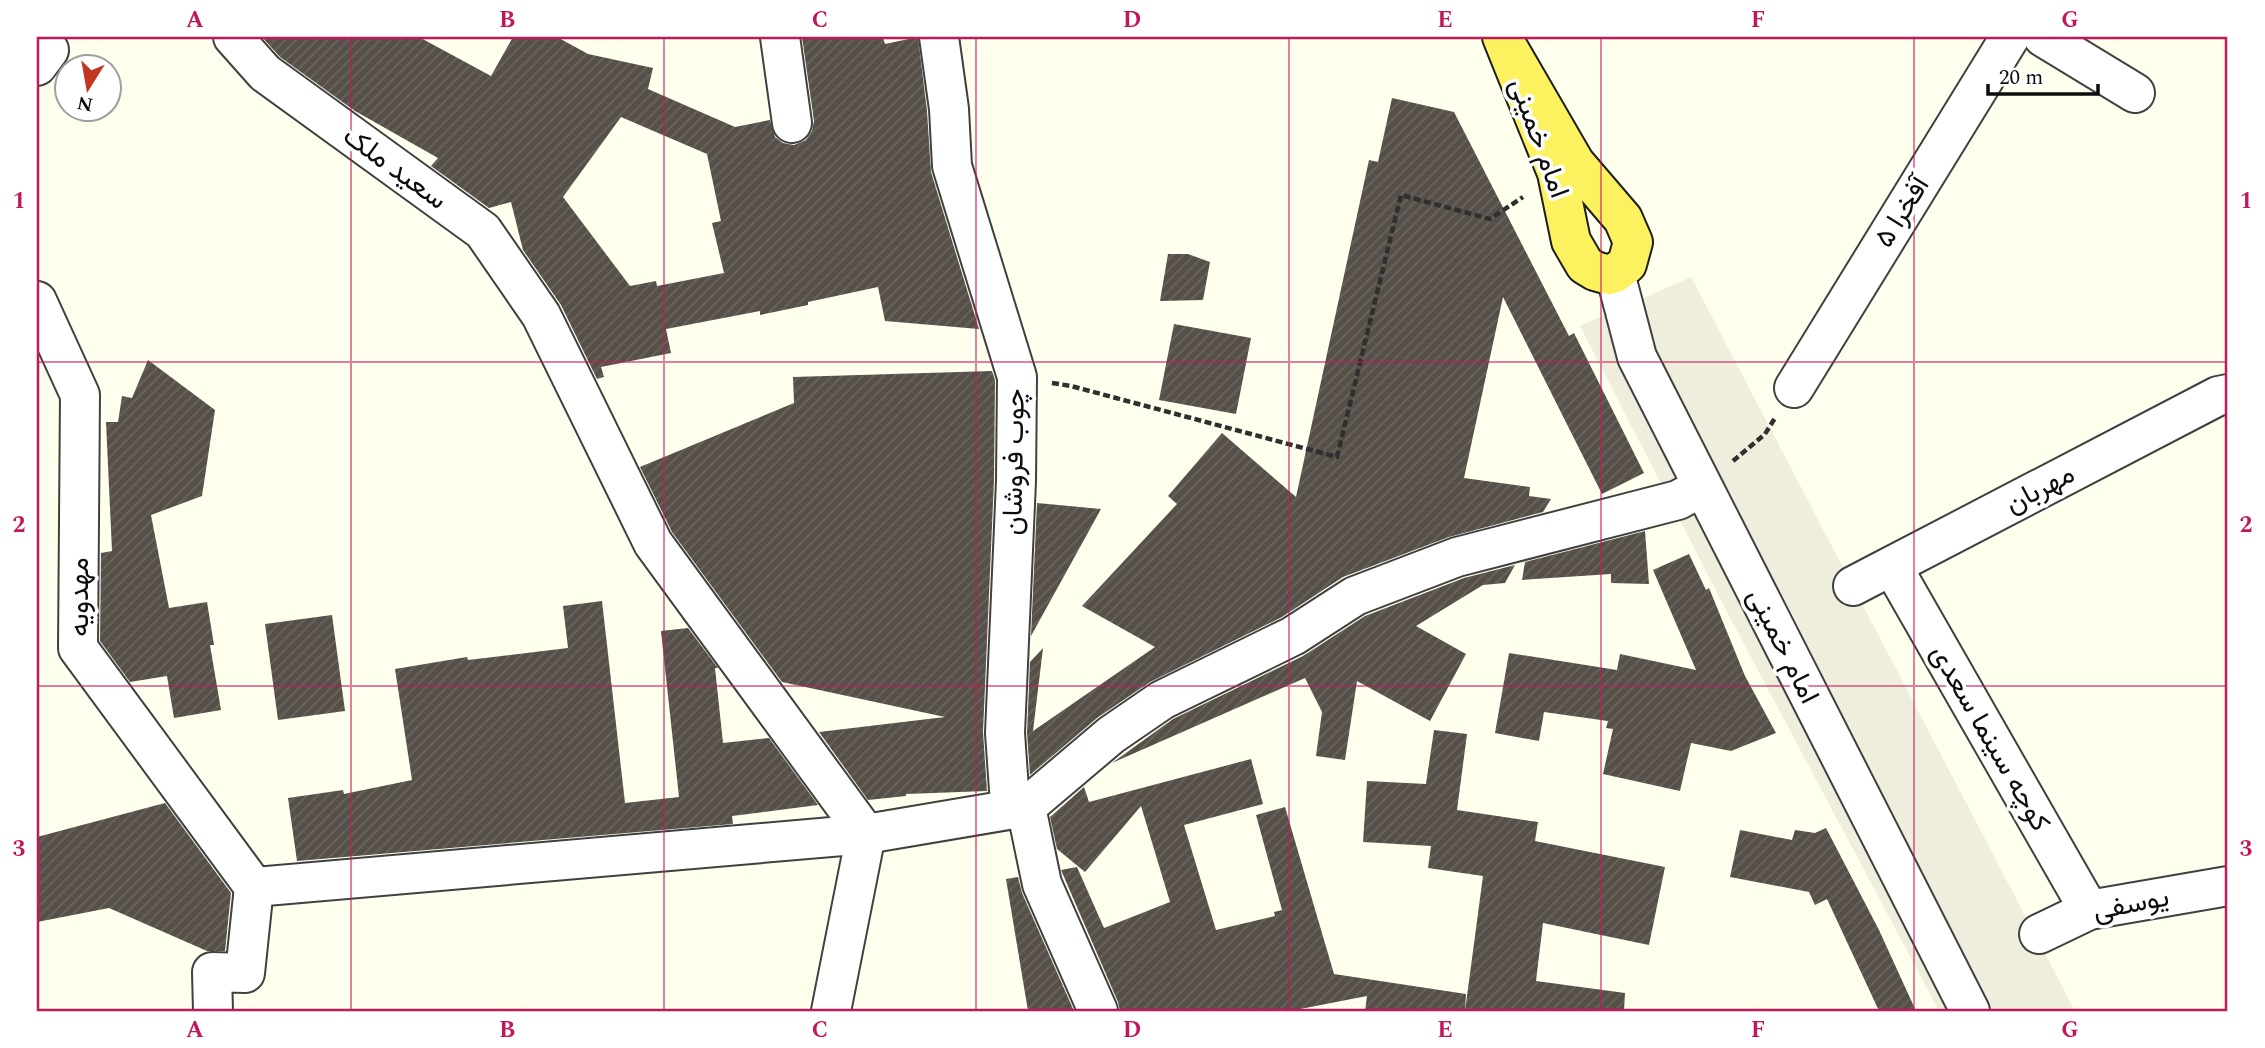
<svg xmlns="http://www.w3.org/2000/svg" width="2265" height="1048" font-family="Spectral,Vazirmatn,serif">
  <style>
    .plaza { fill: #efeddc }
    .building { fill: url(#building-hatch); fill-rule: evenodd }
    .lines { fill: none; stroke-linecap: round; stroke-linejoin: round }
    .minor-casing { stroke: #404040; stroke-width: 42 }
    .major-casing { stroke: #1e1e1e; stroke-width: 42 }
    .path { stroke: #2f2f2f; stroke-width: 4.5; stroke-dasharray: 7 3.5; stroke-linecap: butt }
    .minor { stroke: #fff; stroke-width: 38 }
    .major { stroke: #fcf260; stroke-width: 38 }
    .grid { fill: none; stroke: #c2185b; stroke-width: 2; stroke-opacity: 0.55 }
    .labels { text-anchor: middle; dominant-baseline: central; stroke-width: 7; stroke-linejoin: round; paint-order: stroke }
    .street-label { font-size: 28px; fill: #0d0d0d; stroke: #fff }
    .neatline { fill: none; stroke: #c2185b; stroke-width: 2.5 }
    .grid-label { font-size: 23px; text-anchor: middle; font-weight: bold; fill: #c2185b }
  </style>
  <defs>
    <pattern id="building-hatch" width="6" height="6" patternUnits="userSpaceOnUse" patternTransform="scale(1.75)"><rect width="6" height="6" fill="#565049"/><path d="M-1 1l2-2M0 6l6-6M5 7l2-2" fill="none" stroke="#69645f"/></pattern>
  </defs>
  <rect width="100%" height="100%" fill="#ffffed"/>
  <polygon class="plaza" points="1691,277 2075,1011 1939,1011 1726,610 1580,326"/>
  <g class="building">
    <path d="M262,37H419L491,76L513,37H557L588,54L653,68L648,89L735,127L770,120L775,137L783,143L794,145L806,140L812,131L814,121L802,37H883L885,44L918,37L927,111L931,172L979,329L885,321L878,287L808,302V305L760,315V311L666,329L671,353L601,367L604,377L597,379L561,305L523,250L511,202L489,208L431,166L438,158L355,111L280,57ZM621,117L707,154L721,221L712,223L724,273L657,286L656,281L630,286L563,197Z"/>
    <polygon points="1392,98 1454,112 1569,336 1574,333 1644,473 1602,494 1503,297 1464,478 1530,487 1529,496 1551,499 1543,512 1449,537 1343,577 1282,617 1150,682 1097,718 1030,775 1027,733 1030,662 1043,648 1033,731 1155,647 1082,606 1177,504 1168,496 1222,433 1296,497 1369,160 1378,162"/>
    <polygon points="1168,254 1188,254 1210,262 1203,300 1160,301"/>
    <polygon points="1174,324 1251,338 1236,414 1159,400"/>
    <polygon points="148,360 215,410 202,496 151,515 169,608 207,602 214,645 210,645 221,710 174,718 167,676 130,682 100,641 101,553 112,551 106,422 118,422 122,396 132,398"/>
    <polygon points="992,371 995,380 994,480 983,732 987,791 906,794 906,796 868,800 819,732 945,717 782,682 672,532 640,467 794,403 793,377"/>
    <polygon points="1037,503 1101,509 1031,636"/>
    <polygon points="1645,531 1649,584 1611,583 1611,574 1522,580 1525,562"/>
    <polygon points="1689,554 1706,590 1709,588 1745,676 1776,733 1731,751 1691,743 1680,791 1603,774 1613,729 1606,728 1608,721 1544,712 1539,741 1495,733 1509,653 1617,670 1620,654 1696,670 1653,570"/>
    <polygon points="1515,565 1505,583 1483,585 1416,626 1466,654 1430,721 1357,681 1345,760 1316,756 1322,712 1305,678 1112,763 1173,719 1303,656 1365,616 1464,578"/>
    <polygon points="602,601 625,803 679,797 661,631 688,628 718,668 715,668 723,743 769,738 818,805 732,816 733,824 297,861 288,798 343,790 344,794 412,780 395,669 467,657 468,660 568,648 563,606"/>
    <polygon points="332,615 345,711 278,720 265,624"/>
    <polygon points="1434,730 1467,734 1457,810 1538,822 1535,841 1665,867 1649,945 1543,923 1536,981 1625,993 1624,1011 1465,1011 1483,876 1428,868 1431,846 1363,842 1367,781 1426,784"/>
    <polygon points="1251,759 1263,804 1184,825 1216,930 1275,916 1274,912 1282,910 1256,815 1285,807 1334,974 1466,994 1465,1011 1365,1011 1367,996 1290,1011 1120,1011 1118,1002 1061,870 1077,867 1104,928 1170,902 1141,806 1085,872 1057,849 1050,817 1084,787 1089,802"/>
    <polygon points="165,803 231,893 225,951 207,951 109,908 37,922 37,837"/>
    <polygon points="1826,828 1879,930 1916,1011 1879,1011 1827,899 1815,905 1809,892 1730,877 1740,830 1792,840 1795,830 1815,833"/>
    <polygon points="1018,877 1022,893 1074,1011 1028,1011 1006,879"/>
  </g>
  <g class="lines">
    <g class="minor-casing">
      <g id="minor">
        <polyline points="233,37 265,73 483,231 541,315 653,543 866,834 831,1011"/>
        <polyline points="780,37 792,123"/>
        <polyline points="939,37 949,109 952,166 1017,377 1016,481 1005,733 1009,790 1026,807 1042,884 1098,1011"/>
        <polyline points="2043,37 2135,93"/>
        <polyline points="37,66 49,50 40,37"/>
        <polyline points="1615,273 1637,357 1970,1011"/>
        <polyline points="37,301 80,395 78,648 254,887"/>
        <polyline points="1794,388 2010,37"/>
        <polyline points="1892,566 2089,910"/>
        <polyline points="1853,586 2218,396 2228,394"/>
        <polyline points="254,887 866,834 1026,807 1111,735 1162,700 1293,636 1355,596 1457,557 1678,500 1702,487"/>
        <polyline points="2039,934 2089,910 2228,886"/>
        <polyline points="213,1011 212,972 245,973 254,887"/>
      </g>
    </g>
    <g class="major-casing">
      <polyline id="major" points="1502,37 1557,173 1571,241 1585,265 1595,271 1609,275 1615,273 1627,264 1633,242 1623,219 1575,163 1503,39"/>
    </g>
    <g class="path">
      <polyline points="1052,383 1071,386 1337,457 1401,195 1490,219 1523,197"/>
      <polyline points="1733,461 1765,434 1775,418"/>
    </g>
    <use href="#minor" class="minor"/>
    <use href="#major" class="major"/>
  </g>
  <path class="grid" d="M351,37V1011M664,37V1011M976,37V1011M1289,37V1011M1601,37V1011M1914,37V1011M37,362H2228M37,686H2228"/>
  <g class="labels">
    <g class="street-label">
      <text transform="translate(1539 138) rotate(70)">امام خمینی</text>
      <text transform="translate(395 168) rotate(36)">سعید ملک</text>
      <text transform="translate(1902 212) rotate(-58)">آفخرا ۵</text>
      <text transform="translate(1014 462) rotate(-89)">چوب فروشان</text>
      <text transform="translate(2040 489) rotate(-28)">مهربان</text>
      <text transform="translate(79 597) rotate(-90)">مهدویه</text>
      <text transform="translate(1783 646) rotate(63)">امام خمینی</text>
      <text transform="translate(1990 738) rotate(60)">کوچه سینما سعدی</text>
      <text transform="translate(2131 904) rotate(-11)">یوسفی</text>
    </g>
  </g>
  <rect width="2265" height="1048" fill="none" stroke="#ffffff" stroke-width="77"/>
  <g transform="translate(88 88) rotate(191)"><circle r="33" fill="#ffffff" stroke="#9e9e9e" stroke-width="2"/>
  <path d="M0-5L12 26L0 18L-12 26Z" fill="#c13621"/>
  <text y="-10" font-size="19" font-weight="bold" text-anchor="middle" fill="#0d0d0d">N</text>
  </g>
  <path d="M1988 84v10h110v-10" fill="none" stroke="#0d0d0d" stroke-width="3.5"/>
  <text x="1999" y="84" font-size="21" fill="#0d0d0d" stroke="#ffffff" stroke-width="5" paint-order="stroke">20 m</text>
  <rect x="38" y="38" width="2188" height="972" class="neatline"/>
  <g class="grid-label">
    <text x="195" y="27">A</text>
    <text x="507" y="27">B</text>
    <text x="820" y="27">C</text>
    <text x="1132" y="27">D</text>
    <text x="1445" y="27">E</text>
    <text x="1758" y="27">F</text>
    <text x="2070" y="27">G</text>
    <text x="19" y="208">1</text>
    <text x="2246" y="208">1</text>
    <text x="19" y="532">2</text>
    <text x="2246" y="532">2</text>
    <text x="19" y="856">3</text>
    <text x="2246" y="856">3</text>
    <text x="195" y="1037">A</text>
    <text x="507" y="1037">B</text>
    <text x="820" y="1037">C</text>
    <text x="1132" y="1037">D</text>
    <text x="1445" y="1037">E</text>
    <text x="1758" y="1037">F</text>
    <text x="2070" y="1037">G</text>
  </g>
</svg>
